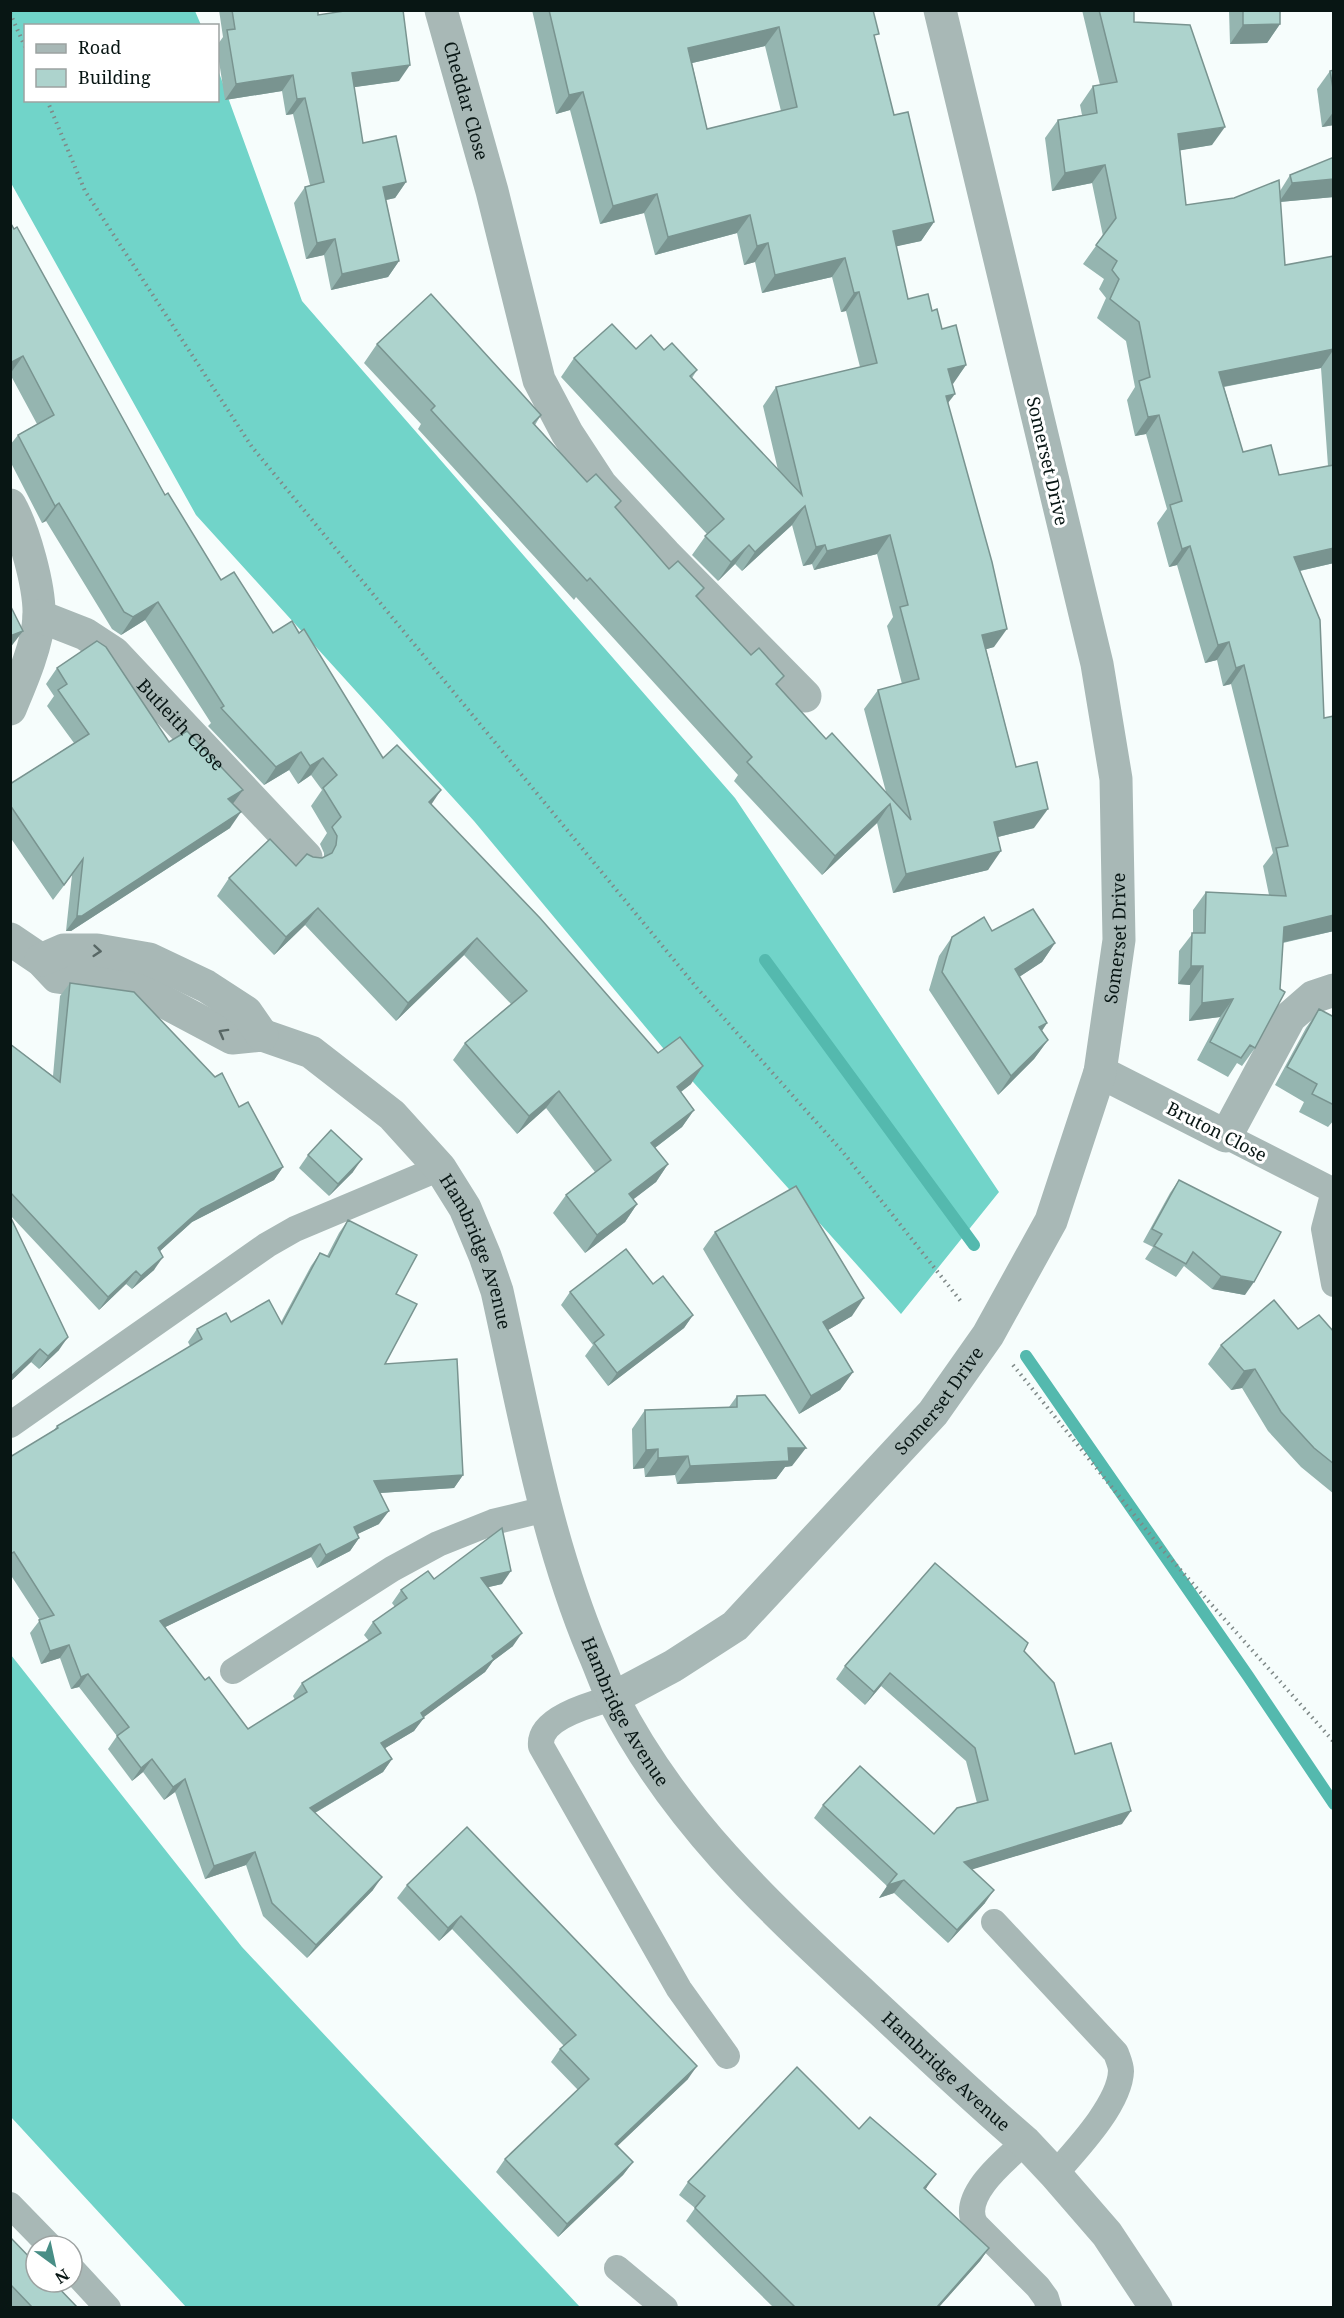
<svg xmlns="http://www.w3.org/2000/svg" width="1344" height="2318" font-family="'Noto Serif',serif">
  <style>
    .forest { fill: #71d4c9 }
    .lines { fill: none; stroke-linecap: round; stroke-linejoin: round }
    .stream { stroke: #54b9ae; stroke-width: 12 }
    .path { stroke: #7f8988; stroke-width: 4; stroke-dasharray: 1.5 4.5; stroke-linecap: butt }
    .lane { stroke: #a8b8b6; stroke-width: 26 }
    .street { stroke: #a8b8b6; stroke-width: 33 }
    .wall { fill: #95b5b0; fill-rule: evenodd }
    .shaded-wall { fill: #799490 }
    .building { fill: #add3cd; stroke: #799490; stroke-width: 1.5; fill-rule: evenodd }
    .oneway { stroke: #586765 }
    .labels { text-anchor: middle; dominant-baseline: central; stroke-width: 6; stroke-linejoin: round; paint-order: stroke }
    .street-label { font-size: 18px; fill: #081614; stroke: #fff }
  </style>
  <rect width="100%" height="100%" fill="#f6fdfc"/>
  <g class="forest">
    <polygon points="10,11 195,11 201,25 26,26 26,100 218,100 218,70 302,301 735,798 999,1192 901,1314 668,1054 474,821 196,515 11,183"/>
    <polygon points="11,1655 242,1947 580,2307 186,2307 11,2117"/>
  </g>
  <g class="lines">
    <g class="stream">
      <polyline points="765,960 974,1245"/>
      <polyline points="1026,1356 1248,1676 1334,1804"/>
    </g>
    <g class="path">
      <polyline points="10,13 26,49"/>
      <polyline points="47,100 85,191 252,447 697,988 842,1151 963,1304"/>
      <polyline points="1013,1365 1161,1548 1334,1742"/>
    </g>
    <g class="lane">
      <polyline points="1226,1136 1334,1191 1324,1229 1334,1284"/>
      <polyline points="10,1425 267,1245 295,1229 440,1168"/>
      <polyline points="233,1671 392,1569 438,1544 493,1522 546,1509"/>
      <path d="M613,1698C592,1704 538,1718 541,1746L679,1989L727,2056"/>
      <path d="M994,1922L1116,2053C1118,2059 1121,2065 1121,2071C1120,2104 1076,2150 1055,2174"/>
      <path d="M1025,2142C1006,2159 958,2197 976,2225L1038,2287L1046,2298L1049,2308"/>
      <polyline points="10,2205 50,2246"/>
      <polyline points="617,2268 665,2308"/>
      <polyline points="72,2269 108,2308"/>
    </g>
    <g class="street">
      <path id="s1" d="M441,10L492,191L539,380L567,433L601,485L665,554L805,696"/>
      <path d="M10,505C24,530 40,587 39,616C38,644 21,683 10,709"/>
      <path id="s2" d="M39,616L85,634L114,653L306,857"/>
      <path id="s3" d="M10,939L41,960L57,977L138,988L232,1038L262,1035L311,1052L392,1115L440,1168L465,1208L485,1256L497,1291C524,1412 545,1536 593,1651C600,1667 606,1684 613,1699C675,1820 766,1904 864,1995C917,2044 970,2095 1025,2142L1055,2174L1107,2234L1156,2308"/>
      <polyline points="41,960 64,950 97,950 149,959 206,986 246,1012 262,1035"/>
      <polyline points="1100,1072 1226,1136 1290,1017 1313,997 1334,990"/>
      <path id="s4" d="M613,1698L673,1666L735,1626L933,1413L988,1335L1051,1221L1100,1072L1119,940L1116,779L1097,664L940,10"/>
    </g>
  </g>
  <g class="wall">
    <polygon points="219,10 318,10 318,15 399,81 354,87 363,143 406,182 395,198 386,200 399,261 388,277 331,290 324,255 306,259 294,203 305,187 310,185 293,114 286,115 282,91 225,100 218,55 218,44 223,37"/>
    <path d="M532,10H875L873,13L875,39L894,115L934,222L921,241L896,246L908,299L932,311L942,329L966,365L952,384L948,403L994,647L986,649L1016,767L1034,828L998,837L988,870L893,893L877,823L822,875L734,781L738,775L576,597L574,600L418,429L421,424L364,363L377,344L541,415L535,425L587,482L616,508L669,569L704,588L697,598L751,655L784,676L777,685L826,739L886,792L864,709L878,690L902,684L887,626L893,617L877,554L814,570L812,564L803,566L792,525L742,571L735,564L718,581L692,555L707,534L561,377L574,358L636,349L664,350L697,370L692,378L778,470L763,406L776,387L860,367L846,311L841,312L832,277L762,293L755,262L744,265L737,233L655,255L644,213L600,224L570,110L556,114ZM765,46L781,111L707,129L692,63Z"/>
    <path d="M1082,10H1134V22L1212,145L1180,150L1186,205L1234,198L1280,191L1290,175L1334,197L1280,202L1285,265L1334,256V563L1300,571L1324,718L1334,716V931L1283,943L1255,1048L1242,1066L1237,1063L1228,1077L1197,1060L1220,1017L1189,1021L1190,985L1178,984L1179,951L1193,933V910L1206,892L1269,895L1263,866L1273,853L1231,684L1223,686L1217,660L1205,663L1177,565L1169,567L1157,523L1167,509L1146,434L1135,436L1127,400L1135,387L1126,341L1097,318L1106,298L1099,289L1104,279L1083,264L1103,236L1092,183L1052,191L1045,138L1058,120L1082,115L1080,105L1093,86L1100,85ZM1321,368L1328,466L1279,475L1243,452L1224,387Z"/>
    <polygon points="1229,10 1280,10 1280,24 1267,43 1230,44"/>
    <polygon points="1334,70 1334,125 1322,127 1317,89 1330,71"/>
    <polygon points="10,222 165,495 221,580 273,633 299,633 383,758 431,804 658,1053 691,1084 681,1092 694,1110 682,1127 655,1148 668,1164 656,1182 633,1199 637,1204 625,1222 585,1253 553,1213 566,1195 595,1172 546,1108 517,1134 453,1060 465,1043 511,1004 464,955 396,1021 305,925 274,955 217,896 229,878 296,866 313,857 322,858 324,857 324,853 320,844 327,833 311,806 322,790 311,775 298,784 289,770 264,785 208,726 211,723 145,620 121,635 112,629 46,521 42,523 10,461 10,445 18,435 37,424 10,374"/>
    <polygon points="57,668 169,742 233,804 230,828 71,931 66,931 72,875 53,900 10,837 10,784 74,743 47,706 54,696 46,684"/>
    <polygon points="992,931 1055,943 1042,962 1019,977 1047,1023 1042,1031 1048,1040 1034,1059 998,1095 929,990 939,956 952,937"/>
    <polygon points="70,983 239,1107 283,1167 274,1180 192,1222 160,1251 154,1270 132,1289 126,1284 99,1310 10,1215 10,1044 53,1076 60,996"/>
    <polygon points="1319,1009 1334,1017 1334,1120 1328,1127 1299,1112 1304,1102 1275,1085 1306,1028"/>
    <polygon points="308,1155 353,1172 329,1196 299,1168"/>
    <polygon points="1179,1180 1245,1295 1212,1289 1184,1266 1176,1277 1145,1259 1153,1247 1143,1242 1170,1193"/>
    <polygon points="10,1216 59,1350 39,1369 31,1362 10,1382"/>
    <polygon points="348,1220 396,1294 385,1364 463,1475 454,1488 380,1493 379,1524 357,1534 359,1538 350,1551 317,1568 311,1557 165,1627 205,1680 248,1729 295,1700 293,1696 302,1683 369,1641 364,1635 373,1622 395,1607 392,1603 401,1590 434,1579 502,1584 488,1587 513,1646 493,1661 485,1672 423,1717 414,1731 385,1748 392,1759 383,1772 315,1813 373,1890 307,1958 263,1916 246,1865 205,1879 175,1792 164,1800 143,1772 132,1781 108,1749 117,1736 79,1687 71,1689 60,1658 41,1664 30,1633 40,1620 10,1574 10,1457 54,1430 57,1426 190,1346 188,1342 197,1329 231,1322 281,1322 311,1266 320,1253 327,1256 339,1233"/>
    <polygon points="715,1232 852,1316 828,1330 853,1372 840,1390 799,1414 703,1249"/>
    <polygon points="653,1284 693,1315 684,1328 608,1386 585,1356 593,1345 561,1305 570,1292"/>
    <polygon points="1298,1329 1334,1332 1334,1494 1301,1467 1268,1431 1242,1388 1231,1390 1208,1364 1221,1345"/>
    <polygon points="737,1396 792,1466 785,1467 776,1479 677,1484 675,1475 645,1477 644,1468 633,1469 632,1429 645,1410 729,1407"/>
    <polygon points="1024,1651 1075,1754 1122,1824 972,1869 985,1903 948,1943 894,1893 879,1898 887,1886 814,1818 823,1805 934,1834 977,1803 966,1761 881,1686 865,1705 836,1679 845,1666"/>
    <polygon points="467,1827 688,2079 617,2146 633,2162 623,2175 558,2237 496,2172 505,2159 578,2090 551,2062 560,2049 564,2046 452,1929 439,1941 397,1898 407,1885"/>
    <polygon points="859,2129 927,2187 926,2189 989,2248 980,2261 939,2307 773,2307 686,2221 695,2208 679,2195 688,2182"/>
    <polygon points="10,2237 77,2307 10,2307"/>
  </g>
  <g class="shaded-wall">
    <polygon points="1280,24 1267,43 1230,44 1243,25"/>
    <polygon points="779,27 765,46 675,67 688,48"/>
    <polygon points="410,65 399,81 341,89 352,73"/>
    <polygon points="293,75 282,91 225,100 236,84"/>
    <polygon points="583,92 570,110 556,114 569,95"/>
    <polygon points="305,98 293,114 286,115 297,99"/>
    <polygon points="1334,111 1334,125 1322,127"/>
    <polygon points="1225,127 1212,145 1165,153 1178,134"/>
    <polygon points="1105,165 1092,183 1052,191 1065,173"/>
    <polygon points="1334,179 1334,197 1279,202 1292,183"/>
    <polygon points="406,182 395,198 372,203 383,187"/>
    <polygon points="657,194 644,213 600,224 613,206"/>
    <polygon points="750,215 737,233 655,255 668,237"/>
    <polygon points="934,222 921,241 880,250 893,231"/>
    <polygon points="335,239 324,255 306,259 317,243"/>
    <polygon points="768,243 755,262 744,265 757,246"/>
    <polygon points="845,258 832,277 762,293 775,275"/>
    <polygon points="399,261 388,277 331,290 342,274"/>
    <polygon points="859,292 846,311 841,312 854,293"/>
    <polygon points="1334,349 1321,368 1206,390 1219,372"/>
    <polygon points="23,356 10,374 10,363"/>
    <polygon points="966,365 953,384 935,388 948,369"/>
    <polygon points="955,394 941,412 946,396"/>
    <polygon points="1159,415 1146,434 1135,436 1148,417"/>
    <polygon points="59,503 46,521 42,523 55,506"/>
    <polygon points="805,506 792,525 742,571 755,552"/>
    <polygon points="890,535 877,554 814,570 827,551"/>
    <polygon points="749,545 735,564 718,581 731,562"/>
    <polygon points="825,545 812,564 803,566 816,547"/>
    <polygon points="1190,546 1177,565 1169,567 1182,549"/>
    <polygon points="1334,548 1334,563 1281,575 1294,557"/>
    <polygon points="158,602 145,620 121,635 133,617"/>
    <polygon points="1007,629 994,647 969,654 982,635"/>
    <polygon points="23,631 10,648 10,636"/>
    <polygon points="1229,642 1217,660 1205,663 1218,645"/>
    <polygon points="1244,665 1231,684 1223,686 1236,668"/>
    <polygon points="301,752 289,770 264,785 276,767"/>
    <polygon points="323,758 311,775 298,784 310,766"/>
    <polygon points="243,790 232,805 228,799"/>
    <polygon points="441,790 429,808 429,802"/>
    <polygon points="890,804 877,823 822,875 835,856"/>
    <polygon points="1048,809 1034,828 981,841 994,822"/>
    <polygon points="241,812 230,828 71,931 66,931 77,916"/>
    <polygon points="1001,851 988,870 893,893 906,874"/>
    <polygon points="318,908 305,925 274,955 286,937"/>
    <polygon points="1334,915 1334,931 1271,945 1284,927"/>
    <polygon points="477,938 464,955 396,1021 408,1003"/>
    <polygon points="1055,943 1042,962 1002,988 1015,969"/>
    <polygon points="1191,966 1203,966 1190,985 1178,984"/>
    <polygon points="1233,999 1220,1017 1189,1021 1202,1003"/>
    <polygon points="1047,1023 1034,1042 1039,1027"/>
    <polygon points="1048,1040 1034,1059 998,1095 1011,1076"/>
    <polygon points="703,1066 691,1084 665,1104 677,1087"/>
    <polygon points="559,1091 546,1108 517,1134 529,1116"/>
    <polygon points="694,1110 682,1127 639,1160 651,1143"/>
    <polygon points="362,1159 353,1172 329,1196 338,1184"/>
    <polygon points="668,1164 656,1182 617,1212 629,1194"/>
    <polygon points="283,1167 274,1180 192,1222 149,1261 158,1248 201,1209"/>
    <polygon points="637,1204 625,1222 585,1253 597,1235"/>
    <polygon points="163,1257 154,1270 132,1289 141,1276"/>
    <polygon points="136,1271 126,1284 99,1310 108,1297"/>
    <polygon points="1221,1276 1254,1282 1245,1295 1212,1289"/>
    <polygon points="864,1298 852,1316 811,1340 823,1322"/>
    <polygon points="693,1315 684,1328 608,1386 617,1373"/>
    <polygon points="68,1337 59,1350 39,1369 48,1356"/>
    <polygon points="40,1349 31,1362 10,1382 10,1377"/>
    <polygon points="1255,1369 1242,1388 1231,1390 1244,1371"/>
    <polygon points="853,1372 840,1390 799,1414 811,1396"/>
    <polygon points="788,1448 806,1448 792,1466 785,1467 776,1479 677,1484 690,1466"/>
    <polygon points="658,1449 644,1468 633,1469 646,1450"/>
    <polygon points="688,1456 675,1475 645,1477 658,1458"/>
    <polygon points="463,1475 454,1488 365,1494 374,1481"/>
    <polygon points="389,1511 379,1524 345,1540 354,1527"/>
    <polygon points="359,1538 350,1551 317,1568 326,1555"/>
    <polygon points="320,1544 311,1557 151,1634 160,1621"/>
    <polygon points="511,1571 502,1584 472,1591 481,1578"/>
    <polygon points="522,1633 513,1646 493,1661 485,1672 420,1720 424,1718 414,1731 372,1756 381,1743 421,1713"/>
    <polygon points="69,1645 60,1658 41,1664 50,1651"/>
    <polygon points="890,1673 881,1686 865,1705 874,1692"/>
    <polygon points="88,1674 79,1687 71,1689 81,1677"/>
    <polygon points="152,1759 143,1772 132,1781 141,1768"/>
    <polygon points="392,1759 383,1772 301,1821 310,1808"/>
    <polygon points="185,1779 175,1792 164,1800 173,1787"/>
    <polygon points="1131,1811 1122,1824 954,1875 964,1862"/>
    <polygon points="255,1852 246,1865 205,1879 214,1866"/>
    <polygon points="382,1877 373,1890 307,1958 316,1945"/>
    <polygon points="904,1880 894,1893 879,1898 888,1885"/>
    <polygon points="994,1890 985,1903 948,1943 957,1930"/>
    <polygon points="461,1916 452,1929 439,1941 448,1928"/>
    <polygon points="697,2066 688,2079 606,2157 615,2144"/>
    <polygon points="633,2162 623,2175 558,2237 567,2224"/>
    <polygon points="936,2174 927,2187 915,2200 924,2188"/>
    <polygon points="989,2248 980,2261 939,2307 937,2307"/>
  </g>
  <g class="building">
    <polygon points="232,10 318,10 318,15 351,10 403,10 410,65 352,73 363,143 396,136 406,182 383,187 399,261 342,274 335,239 317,243 305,187 324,182 305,98 297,99 293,75 236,84 227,30 235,29"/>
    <path d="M549,10H873L879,34L874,35L894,115L908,112L934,222L893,231L908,299L928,294L932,311L937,309L942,329L956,325L966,365L948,369L955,394L946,396L992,562L1007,629L982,635L1016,767L1037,762L1048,809L994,822L1001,851L906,874L890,804L835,856L747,762L752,757L590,578L587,581L431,410L435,406L377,344L431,294L541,415L533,423L587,482L596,474L621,501L615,507L669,569L678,561L704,588L696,596L751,655L759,648L784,676L776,684L826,739L832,733L911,820L878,690L919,679L900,607L908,605L890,535L827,551L825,545L816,547L805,506L755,552L749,545L731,562L705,536L724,519L574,358L612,324L636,349L651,335L664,350L672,343L697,370L690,376L802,495L776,387L877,363L859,292L854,293L845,258L775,275L768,243L757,246L750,215L668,237L657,194L613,206L583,92L569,95ZM779,27L797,107L707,129L688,48Z"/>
    <polygon points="1099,10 1134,10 1134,22 1190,25 1225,127 1178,134 1186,205 1234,198 1279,180 1285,265 1334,256 1334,349 1219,372 1243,452 1271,445 1279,475 1334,465 1334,548 1294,557 1320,620 1324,718 1334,716 1334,915 1284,927 1280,989 1285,992 1255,1048 1250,1045 1241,1058 1210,1042 1233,999 1202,1003 1203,966 1191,966 1192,933 1205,933 1206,892 1286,896 1276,848 1288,846 1244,665 1236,668 1229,642 1218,645 1190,546 1182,549 1170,505 1182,501 1159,415 1148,417 1139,381 1150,377 1139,322 1110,299 1119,279 1112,270 1117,261 1096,245 1116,218 1105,165 1065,173 1058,120 1097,113 1093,86 1117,82"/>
    <polygon points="1243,10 1280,10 1280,24 1243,25"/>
    <polygon points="1334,70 1334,94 1330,71"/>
    <polygon points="1334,157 1334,179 1292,183 1290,175"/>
    <polygon points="10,222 14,229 17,227 165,495 168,493 221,580 234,572 273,633 292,621 299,633 304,629 383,758 397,745 441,790 429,802 540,918 658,1053 680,1037 703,1066 677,1087 694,1110 651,1143 668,1164 629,1194 637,1204 597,1235 566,1195 611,1160 559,1091 529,1116 465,1043 527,991 477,938 408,1003 318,908 286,937 229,878 270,839 296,866 307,854 313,857 322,858 332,853 336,845 337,836 332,827 341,817 323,788 337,775 323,758 310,766 301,752 276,767 221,708 224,706 158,602 133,617 124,612 59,503 55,506 18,435 54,415 23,356 10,363"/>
    <polygon points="10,605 23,631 10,636"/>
    <polygon points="97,641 106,647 169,742 187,731 243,790 228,799 241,812 82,916 77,916 83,859 64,885 10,805 10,784 89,734 58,690 67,684 57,668"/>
    <polygon points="1033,909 1055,943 1015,969 1047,1023 1039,1027 1048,1040 1011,1076 942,972 952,937 984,917 992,931"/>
    <polygon points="70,983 134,992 215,1077 222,1073 239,1107 248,1102 283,1167 201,1209 158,1248 163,1257 141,1276 136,1271 108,1297 10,1192 10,1044 60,1082"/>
    <polygon points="1319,1009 1334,1017 1334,1105 1312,1094 1317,1084 1287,1067"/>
    <polygon points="331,1130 362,1159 338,1184 308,1155"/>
    <polygon points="1179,1180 1281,1232 1254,1282 1221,1276 1193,1252 1186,1264 1154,1246 1162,1234 1152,1229"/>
    <polygon points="796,1186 864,1298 823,1322 853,1372 811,1396 715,1232"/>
    <polygon points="10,1216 68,1337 48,1356 40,1349 10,1377"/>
    <polygon points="348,1220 417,1255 396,1294 417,1304 385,1364 457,1359 463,1475 374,1481 389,1511 354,1527 359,1538 326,1555 320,1544 160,1621 205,1680 209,1677 248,1729 307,1692 302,1683 381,1633 373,1622 407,1598 401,1590 428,1571 434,1579 502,1528 511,1571 481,1578 522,1633 492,1656 494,1659 421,1713 424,1718 381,1743 392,1759 310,1808 382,1877 316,1945 272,1903 255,1852 214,1866 185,1779 173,1787 152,1759 141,1768 117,1736 129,1727 88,1674 81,1677 69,1645 50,1651 39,1620 54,1615 14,1552 10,1554 10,1457 58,1428 57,1426 202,1339 197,1329 226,1313 231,1322 269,1300 282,1324 320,1253 329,1257"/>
    <polygon points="626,1249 653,1284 663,1276 693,1315 617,1373 594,1343 604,1335 570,1292"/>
    <polygon points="1274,1300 1298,1329 1319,1315 1334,1332 1334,1464 1314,1448 1281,1412 1255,1369 1244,1371 1221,1345"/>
    <polygon points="765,1395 806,1448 788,1448 789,1461 690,1466 688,1456 658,1458 658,1449 646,1450 645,1410 737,1407 737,1396"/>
    <polygon points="935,1563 1028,1643 1024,1651 1054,1683 1075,1754 1111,1743 1131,1811 964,1862 994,1890 957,1930 904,1880 888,1885 897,1874 823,1805 860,1766 934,1834 957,1808 988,1800 975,1748 890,1673 874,1692 845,1666"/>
    <polygon points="467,1827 697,2066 615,2144 633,2162 567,2224 505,2159 589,2079 560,2049 576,2035 461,1916 448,1928 407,1885"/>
    <polygon points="797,2067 859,2129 870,2117 936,2174 924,2188 989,2248 937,2307 795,2307 695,2208 705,2196 688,2182"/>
    <polygon points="10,2237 36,2264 36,2282 53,2282 77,2307 32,2307 10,2284"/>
  </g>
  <defs><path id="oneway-chevron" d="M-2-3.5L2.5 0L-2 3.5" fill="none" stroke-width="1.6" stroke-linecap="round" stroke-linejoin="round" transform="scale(1.5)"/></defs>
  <g class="oneway">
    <use href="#oneway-chevron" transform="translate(97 951) rotate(5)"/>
    <use href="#oneway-chevron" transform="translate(223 1033) rotate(-151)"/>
  </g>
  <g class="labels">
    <g class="street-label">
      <text stroke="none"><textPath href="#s1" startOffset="94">Cheddar Close</textPath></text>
      <text transform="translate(1048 461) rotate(77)">Somerset Drive</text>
      <text stroke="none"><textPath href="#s2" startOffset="182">Butleith Close</textPath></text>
      <text stroke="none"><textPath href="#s4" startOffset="950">Somerset Drive</textPath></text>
      <text transform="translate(1217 1131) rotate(27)">Bruton Close</text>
      <text stroke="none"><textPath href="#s3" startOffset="597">Hambridge Avenue</textPath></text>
      <text stroke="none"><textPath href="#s4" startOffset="446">Somerset Drive</textPath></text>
      <text stroke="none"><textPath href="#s3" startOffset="1083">Hambridge Avenue</textPath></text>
      <text stroke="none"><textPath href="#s3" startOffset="1569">Hambridge Avenue</textPath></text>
    </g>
  </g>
  <rect width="1344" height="2318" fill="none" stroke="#081614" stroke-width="24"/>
  <rect x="24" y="24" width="195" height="78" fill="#ffffff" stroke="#9ca2a1" stroke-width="1.5"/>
  <rect x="36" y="44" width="30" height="9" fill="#a8b8b6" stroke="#9ca2a1" stroke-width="1.5"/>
  <text x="78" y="54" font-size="18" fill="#081614">Road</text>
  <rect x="36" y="69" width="30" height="18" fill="#add3cd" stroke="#9ca2a1" stroke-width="1.5"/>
  <text x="78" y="84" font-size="18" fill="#081614">Building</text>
  <g transform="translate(54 2264) rotate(147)"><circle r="28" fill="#ffffff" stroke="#9ca2a1" stroke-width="1.5"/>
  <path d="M0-4.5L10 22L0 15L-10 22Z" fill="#488e86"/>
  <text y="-9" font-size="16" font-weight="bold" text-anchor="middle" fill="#081614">N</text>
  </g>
</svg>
